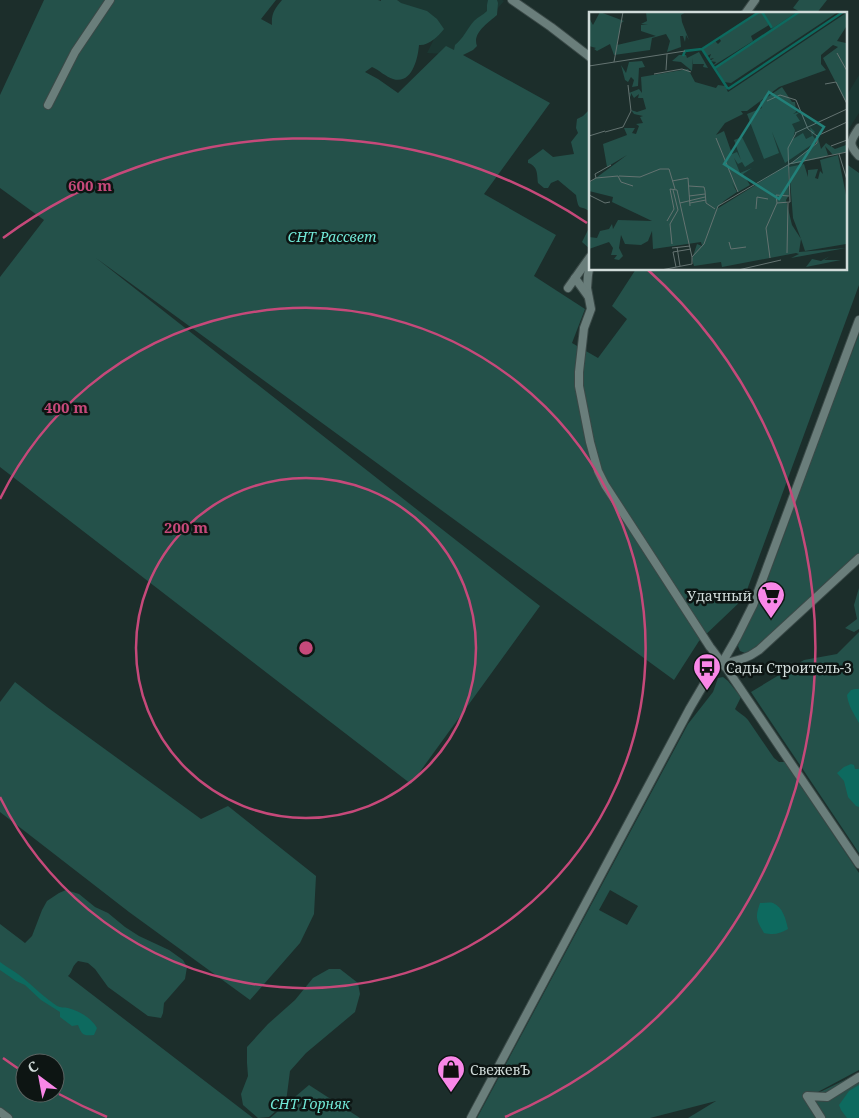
<svg xmlns="http://www.w3.org/2000/svg" width="859" height="1118" font-family="'Noto Serif',serif">
  <style>
    .built { fill: #1b3732 }
    .green { fill: #24514a; fill-rule: evenodd }
    .water { fill: #0d6a5f }
    .lines { fill: none; stroke-linecap: round; stroke-linejoin: round }
    .minor-casing { stroke: #3a4947; stroke-width: 10 }
    .minor { stroke: #6a7e7b; stroke-width: 8 }
    .ring { fill: none; stroke: #c6497a; stroke-width: 2.5 }
    .labels { text-anchor: middle; dominant-baseline: central; stroke-width: 5; stroke-linejoin: round; paint-order: stroke }
    .park-label { font-size: 14px; font-style: italic; fill: #71e7d6; stroke: #0d1513 }
    .poi-label { font-size: 14px; fill: #d0dbd9; stroke: #0d1513; text-anchor: start }
    .inset-river { fill: none; stroke: #0d6a5f; stroke-width: 2.5 }
    .inset-road { fill: none; stroke: #647371; stroke-width: 1 }
    .view { fill: #228079; fill-opacity: 0.15; stroke: #228079; stroke-width: 2.5 }
    .inset-edge { fill: none; stroke: #d0dbd9; stroke-width: 2.5 }
    .centre { fill: #c6497a; stroke: #0d1513; stroke-width: 2.5 }
    .ring-label { font-size: 15px; text-anchor: middle; font-weight: bold; fill: #c6497a; stroke: #0d1513; stroke-width: 5; stroke-linejoin: round; paint-order: stroke }
  </style>
  <rect width="100%" height="100%" fill="#1c2e2b"/>
  <g class="built">
    <polygon points="383,0 502,0 504,1 458,55 427,53 434,39"/>
    <polygon points="859,75 859,113 845,135 845,98"/>
  </g>
  <g class="green">
    <path d="M44,0H276L261,19L272,25C271,14 275,8 282,0H378L381,1V0H397L401,3L427,11L437,19L444,29C439,36 428,46 419,45C418,58 412,85 393,79C386,77 379,70 372,67L365,72L378,79L398,93L446,46L454,50L455,45C463,39 467,29 474,21C478,17 483,15 487,11V5L488,0H497L498,3L497,15C488,23 472,33 477,46L473,50L463,55L550,103L484,194L556,235L534,276L585,309L572,343L598,358L627,319L612,306L636,269H845V163L859,173V285L744,598L699,641L674,680L96,258L540,606L411,784L0,467V277L44,220L0,188V95Z"/>
    <polygon points="799,0 827,0 816,14 804,14 793,8"/>
    <path d="M590,109V212C580,203 579,214 576,195L558,180L551,183L548,188H544L538,183C537,174 538,166 528,163V160L543,149L553,157L574,154L571,142L578,133L576,128L577,119L583,116Z"/>
    <polygon points="590,226 590,249 582,242"/>
    <path d="M859,334V553L764,640L750,651L745,653L740,651L738,646L740,640C767,586 786,530 806,473C823,427 841,380 859,334Z"/>
    <polygon points="859,588 859,629 854,632 845,628 857,619 854,605"/>
    <polygon points="859,632 859,853 751,692 804,660 837,654"/>
    <path d="M723,677L728,681L741,697L735,709C739,713 744,715 748,720L774,758L779,762H785L859,873V1070L816,1093H818L859,1073V1118H688L716,1101L650,1118H477L688,724L713,692L718,678ZM610,890L638,906L627,925L599,910Z"/>
    <polygon points="15,682 47,707 201,819 228,806 316,876 314,914 300,943 250,1000 129,912 0,812 0,702"/>
    <path d="M66,890L79,894L95,907L108,913L125,927L139,936L169,950L183,960L187,967L185,979L164,1003L163,1013L161,1018L148,1016L108,987L95,969L88,963L78,961C71,967 73,971 68,976L253,1118H0V924L25,943L32,936L42,910L47,901L59,893ZM25,1063H55V1093H25Z"/>
    <polygon points="329,969 340,969 358,983 360,994 355,1012 306,1053 290,1071 286,1102 269,1117 258,1118 243,1105 241,1094 248,1076 247,1063 247,1047 268,1024 295,1000 313,978"/>
    <polygon points="309,1085 360,1118 270,1118"/>
  </g>
  <g class="water">
    <path d="M855,689H859V723C854,714 848,705 847,695L851,690Z"/>
    <polygon points="851,764 854,765 855,769 859,769 859,807 856,806 848,797 844,781 837,773 844,767"/>
    <path d="M760,903C764,903 770,902 773,903C783,907 786,920 788,929C779,934 774,935 764,933C756,919 755,918 760,903Z"/>
    <path d="M0,962C8,968 16,972 23,978C34,987 45,998 57,1006C61,1008 64,1007 68,1008C80,1011 91,1018 97,1028L94,1035C83,1036 82,1035 78,1025L72,1026L60,1017V1012L41,1000L25,985L16,981L0,970Z"/>
    <polygon points="859,1085 859,1118 847,1118 841,1110 839,1105 849,1091"/>
  </g>
  <g class="lines">
    <g class="minor-casing">
      <g id="minor">
        <polyline points="512,0 551,27 590,57"/>
        <polyline points="745,14 755,0"/>
        <polyline points="48,105 75,52 110,0"/>
        <path d="M859,128C851,140 847,144 859,156"/>
        <path d="M590,263L588,275L587,288L591,309L584,328L579,372V386L590,442L598,471L605,485L710,647C716,654 720,662 727,669L859,864"/>
        <polyline points="575,278 588,296"/>
        <polyline points="568,288 590,257"/>
        <path d="M722,663C736,662 747,659 759,650L859,558"/>
        <polyline points="0,1112 8,1118"/>
        <polyline points="471,1118 690,708 710,674 716,667 722,663 737,637 753,605 859,320"/>
        <polyline points="821,1118 807,1096 827,1097 859,1077"/>
      </g>
    </g>
    <use href="#minor" class="minor"/>
  </g>
  <g class="ring">
    <circle cx="306" cy="648" r="170"/>
    <path d="M0 499A340 340 0 1 1 0 797"/>
    <path d="M107 1117A510 510 0 0 1 59 1094M25 1073A510 510 0 0 1 3 1058M3 238A510 510 0 0 1 587 223M647 269A510 510 0 0 1 505 1117"/>
  </g>
  <defs>
    <g id="supermarket-pin" transform="scale(1.4375)"><path d="M0 17L-7.5 6A9.5 9.5 0 1 1 7.5 6Z" fill="#f987e8" stroke="#0d1513"/><path d="M-6-5.5h2.5l.6 2H6L4.5 2H-2.5L-4.4-4H-6ZM-1.5 3.2a1.3 1.3 0 1 0 .1 0ZM3 3.2a1.3 1.3 0 1 0 .1 0Z" fill="#111"/></g>
    <g id="bus-pin" transform="scale(1.4375)"><path d="M0 17L-7.5 6A9.5 9.5 0 1 1 7.5 6Z" fill="#f987e8" stroke="#0d1513"/><path d="M-5-6H5V4H4V6H2V4H-2V6H-4V4H-5ZM-3.5-4V0h7V-4ZM-3.5 1.2v1.5H-2V1.2ZM2 1.2v1.5H3.5V1.2Z" fill="#111"/></g>
    <g id="shop-pin" transform="scale(1.4375)"><path d="M0 17L-7.5 6A9.5 9.5 0 1 1 7.5 6Z" fill="#f987e8" stroke="#0d1513"/><path d="M-5-2.5h2.3a2.7 3.5 0 0 1 5.4 0H5L5.5 6h-11ZM-1.5-2.5h3a1.5 2.3 0 0 0-3 0Z" fill="#111"/></g>
  </defs>
  <g fill-rule="evenodd">
    <use href="#supermarket-pin" x="771" y="595"/>
    <use href="#bus-pin" x="707" y="667"/>
    <use href="#shop-pin" x="451" y="1069"/>
  </g>
  <g class="labels">
    <g class="park-label">
      <text x="332" y="236">СНТ Рассвет</text>
      <text x="310" y="1103">СНТ Горняк</text>
    </g>
    <g class="poi-label">
      <text x="752" y="595" text-anchor="end">Удачный</text>
      <text x="726" y="667">Сады Строитель-3</text>
      <text x="470" y="1069">СвежевЪ</text>
    </g>
  </g>
  <g transform="translate(589 12)">
    <rect width="258" height="258" fill="#1c2e2b"/>
    <path d="M11,0L35,9L32,11L28,33L67,24L52,19V13L59,12H52L58,9L57,0H97L92,3L93,10L100,28L97,23L96,30L94,24H91L92,35L78,40L81,29L77,22L63,26L61,38L25,43L21,32L8,39L5,37L7,36L0,34V6L4,13ZM170,0H208L184,16L177,6L180,13L162,24L164,29L124,54L127,50L121,49L125,46L120,47L122,42L118,44L114,37L126,29L129,32L132,29L130,26ZM210,0H249L142,71L135,70L127,56ZM257,1V15L248,29L257,31V90L234,46L249,35L244,33L232,43V52L237,58L190,75L158,99H152L154,102L136,111L127,123L135,119L143,142L148,140L152,148L145,128L153,125L165,149L156,155L153,150L149,152L145,146L151,161L163,156L154,162L161,173L149,180L143,171L148,180L135,189L126,198L199,153L200,183L197,188L203,213L212,227L204,206L200,155L215,152L219,165V158L229,157L226,166L229,167L231,159L234,162L231,148L249,143L257,183V232L216,239L212,227L210,240L257,236L202,246L210,242L207,241L133,255L132,250L105,254L103,247L108,232L113,234L112,230L64,237L63,219L59,229L52,233L36,232L32,223L30,236L34,244L30,248L25,247L28,243H22L24,236L20,230L0,237V225L8,226L11,219L20,217L23,212L24,217L29,208L63,209L23,190L24,185L0,179V171L38,143L18,155L14,132L38,123L35,116H46L43,121L47,122L50,114L47,112L54,111L51,105L54,104L45,102L42,98L48,100L57,97L54,86H49L50,82L45,86L42,81V85L40,81L50,77L53,81L52,65L99,57L106,70L127,76L129,73L136,74L139,80ZM110,40L119,56L114,55L115,52H104V46L103,59L92,50L83,49L90,43H97L98,46ZM53,49L56,55L50,56L49,74L43,75L45,68L42,65L39,70L36,68L32,53L37,61L40,50ZM193,75L203,90H206L207,100L204,102L211,100L207,103L211,109L203,112L206,118L204,127L214,121L217,127L223,124L221,115L226,120L223,123L228,129L196,151L183,120L190,141L175,147L158,102L173,96L171,90ZM229,125L232,137L237,131L246,137L257,133V140L244,143L236,134L239,143L233,146L202,152L228,131ZM241,244L235,248H252L217,255L223,247L232,249Z" fill="#24514a"/>
    <path class="inset-river" d="M173,0L183,16M94,44L96,39L113,37M126,56L210,0M139,77L113,37L170,0M139,77L254,0"/>
    <path class="inset-road" d="M248,41L258,59M25,50L34,0M0,54L96,39M77,58L78,42M65,62L93,57L102,60M236,72L247,70L258,92M178,89L191,83L207,88L219,117L228,124M16,120L34,115L42,99L39,73M206,121L258,97M0,124L16,119M228,124L258,110M127,126L149,180M242,134L258,128M250,142L258,168M200,152L258,140M30,164L51,165L71,157H80L86,177M7,166L6,162L22,153M83,169L99,166L101,194M0,170L7,166L29,164L32,170L44,174M100,174L115,175L116,179M116,179L117,191L126,197M0,183L16,191L21,190M100,184L116,182M91,191L116,185M101,191L117,188M188,191L187,183L200,184M167,197L168,185L179,187M78,209L85,197L81,177L88,178L103,245M140,230L142,237L157,235M83,232L81,212L89,198L84,178M88,235L91,254M83,236L101,234M198,241L199,191M181,246L177,216L188,191L201,190L199,136L207,121M87,255L84,240L102,237M72,258L103,252V245L115,232L129,194L204,150L228,131V124M149,258L192,248"/>
    <path class="view" d="M180,80L235,115L190,187L135,152Z"/>
    <rect width="258" height="258" class="inset-edge"/>
  </g>
  <circle cx="306" cy="648" r="8" class="centre"/>
  <g class="ring-label">
    <text x="90" y="191">600 m</text>
    <text x="66" y="413">400 m</text>
    <text x="186" y="533">200 m</text>
  </g>
  <g transform="translate(40 1078) rotate(328)"><circle r="24" fill="#0d1513" stroke="#5b6462"/>
  <path d="M0-4L9 19L0 12L-9 19Z" fill="#f987e8"/>
  <text y="-8" font-size="14" font-weight="bold" text-anchor="middle" fill="#d0dbd9">С</text>
  </g>
</svg>
